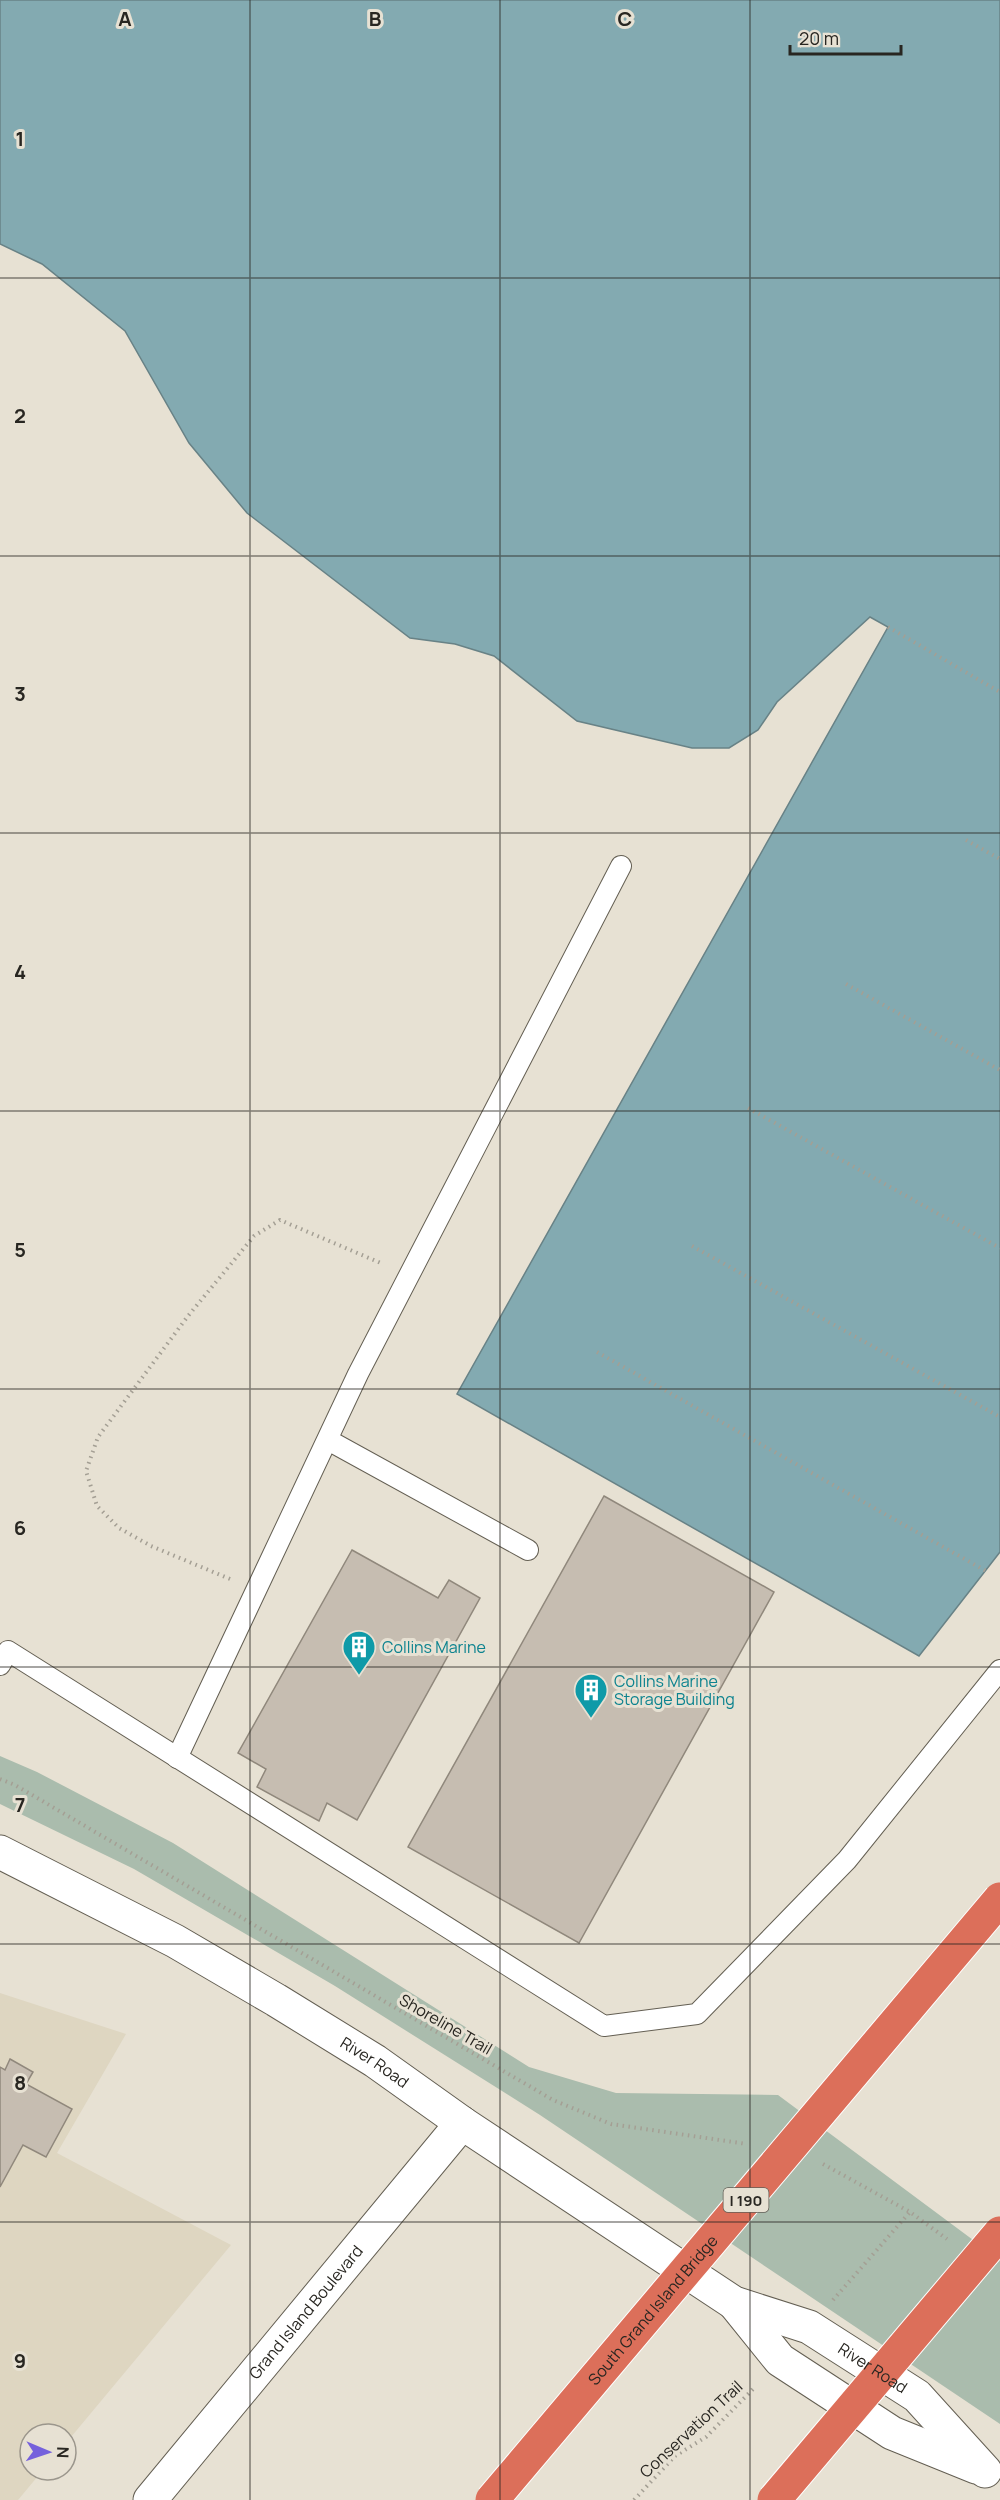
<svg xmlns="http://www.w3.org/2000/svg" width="1000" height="2500" font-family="Manrope,sans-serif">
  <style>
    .built { fill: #ded6c1 }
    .green { fill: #aabcad }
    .water { fill: #83aab1; stroke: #688286; stroke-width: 1.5 }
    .building { fill: #c6bdb1; stroke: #90887c; stroke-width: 1.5 }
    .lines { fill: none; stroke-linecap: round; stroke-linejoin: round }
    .lane-casing { stroke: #645f53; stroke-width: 22 }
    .secondary-casing { stroke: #645f53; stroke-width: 35 }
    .path { stroke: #a49f94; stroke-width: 4; stroke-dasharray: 1.5 4.5; stroke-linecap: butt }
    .lane { stroke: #fff; stroke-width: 20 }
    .secondary { stroke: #fff; stroke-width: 33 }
    .highway-bridge-casing { stroke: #fff; stroke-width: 35; stroke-linecap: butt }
    .highway-bridge { stroke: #dc6f5a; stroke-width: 33 }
    .grid { fill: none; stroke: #282621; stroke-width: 1.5; stroke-opacity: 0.55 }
    .labels { text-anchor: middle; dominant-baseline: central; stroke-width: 6; stroke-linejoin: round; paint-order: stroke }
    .shield { fill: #e7e1d3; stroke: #615e56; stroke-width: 1.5 }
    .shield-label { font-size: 15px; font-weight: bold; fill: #282621 }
    .culture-label { font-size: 16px; fill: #0d838f; stroke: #e7e1d3; text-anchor: start }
    .street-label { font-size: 16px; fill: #282621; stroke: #e7e1d3 }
    .grid-label { font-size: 20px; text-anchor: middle; font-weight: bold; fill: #282621; stroke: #e7e1d3; stroke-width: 6; stroke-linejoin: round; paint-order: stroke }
  </style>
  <rect width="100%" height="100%" fill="#e7e1d3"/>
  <polygon class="built" points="0,1993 126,2034 57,2153 231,2245 66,2443 66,2434 30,2434 30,2470 43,2470 18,2500 0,2500"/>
  <polygon class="green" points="0,1756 37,1772 173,1843 529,2067 616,2093 778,2095 1000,2260 1000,2424 540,2115 335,1986 134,1869 0,1804"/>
  <polygon class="water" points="0,0 1000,0 1000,1552 919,1656 457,1394 888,627 870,617 777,702 758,730 729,748 692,748 577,721 494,656 455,644 410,638 247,513 189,443 125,331 42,264 0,244"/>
  <g class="building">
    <polygon points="604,1496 774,1592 579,1943 408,1847"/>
    <polygon points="352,1550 438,1598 449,1580 480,1598 357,1820 327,1803 319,1821 257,1787 266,1769 238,1753"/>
    <polygon points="10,2059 33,2072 26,2084 72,2109 46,2157 23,2145 0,2187 0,2067 5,2070"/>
  </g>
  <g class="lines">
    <g class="lane-casing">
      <g id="lane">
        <polyline points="328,1440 528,1550"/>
        <polyline points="0,1665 8,1651 604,2026 697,2014 847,1860 1000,1670"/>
        <polyline points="177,1758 358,1374 621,866"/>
      </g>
    </g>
    <g class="secondary-casing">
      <g id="secondary">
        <path id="s1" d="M0,1852L175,1941L276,2000L375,2061L462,2123L734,2303L809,2327L917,2396L985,2471"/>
        <polyline points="734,2303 780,2360 892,2433 976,2467"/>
        <path id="s2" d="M150,2500L462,2123"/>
      </g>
    </g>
    <g class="path">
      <polyline points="888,627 1000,692"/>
      <polyline points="966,840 1000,859"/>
      <polyline points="846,984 1000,1070"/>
      <polyline points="748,1108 1000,1248"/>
      <polyline points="692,1246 1000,1417"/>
      <polyline points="597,1352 986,1571"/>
      <polyline points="230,1579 151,1546 119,1528 97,1506 86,1471 98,1437 188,1316 254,1236 280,1220 383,1264"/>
      <polyline points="0,1779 15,1785 553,2100 611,2124 747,2144"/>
      <polyline points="823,2164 910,2212 947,2239"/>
      <polyline points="833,2300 910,2212"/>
      <polyline points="634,2500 675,2456 706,2437 756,2386"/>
    </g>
    <use href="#lane" class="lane"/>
    <use href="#secondary" class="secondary"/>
    <g class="highway-bridge-casing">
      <g id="highway-bridge">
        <path id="s3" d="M492,2500L1000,1899"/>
        <polyline points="774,2500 1000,2233"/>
      </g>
    </g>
    <use href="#highway-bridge" class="highway-bridge"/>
  </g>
  <path class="grid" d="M250,0V2500M500,0V2500M750,0V2500M0,278H1000M0,556H1000M0,833H1000M0,1111H1000M0,1389H1000M0,1667H1000M0,1944H1000M0,2222H1000"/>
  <defs>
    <g id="building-pin" transform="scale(1.725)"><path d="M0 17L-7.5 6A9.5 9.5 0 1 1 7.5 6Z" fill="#0f9aa8" stroke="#e7e1d3"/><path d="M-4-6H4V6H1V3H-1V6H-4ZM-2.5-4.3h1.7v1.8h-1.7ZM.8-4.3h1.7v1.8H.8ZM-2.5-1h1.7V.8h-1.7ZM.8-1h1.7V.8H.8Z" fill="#fff"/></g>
  </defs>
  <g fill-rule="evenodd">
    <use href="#building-pin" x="359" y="1647"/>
    <use href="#building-pin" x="591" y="1690"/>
  </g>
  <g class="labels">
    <rect class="shield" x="723.5" y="2188" width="45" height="24" rx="4.5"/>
    <g class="shield-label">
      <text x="746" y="2200">I 190</text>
    </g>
    <g class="culture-label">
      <text x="382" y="1647">Collins Marine</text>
      <text x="614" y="1681">Collins Marine<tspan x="614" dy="18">Storage Building</tspan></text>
    </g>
    <g class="street-label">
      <text transform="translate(446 2024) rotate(30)">Shoreline Trail</text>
      <text stroke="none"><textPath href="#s1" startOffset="430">River Road</textPath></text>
      <text stroke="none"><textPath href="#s3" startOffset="249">South Grand Island Bridge</textPath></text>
      <text stroke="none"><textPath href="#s2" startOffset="244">Grand Island Boulevard</textPath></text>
      <text stroke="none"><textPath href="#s1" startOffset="1017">River Road</textPath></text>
      <text transform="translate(691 2429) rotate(-43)">Conservation Trail</text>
    </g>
  </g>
  <g class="grid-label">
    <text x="125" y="26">A</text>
    <text x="375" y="26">B</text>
    <text x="625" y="26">C</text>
    <text x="20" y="146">1</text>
    <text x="20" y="423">2</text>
    <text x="20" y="701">3</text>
    <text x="20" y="979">4</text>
    <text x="20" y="1257">5</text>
    <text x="20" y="1535">6</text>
    <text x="20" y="1812">7</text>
    <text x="20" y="2090">8</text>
    <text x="20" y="2368">9</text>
  </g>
  <g transform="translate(48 2452) rotate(92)"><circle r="28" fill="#e7e1d3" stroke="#9b968c" stroke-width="1.5"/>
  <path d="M0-4.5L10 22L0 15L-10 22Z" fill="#7561dc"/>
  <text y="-9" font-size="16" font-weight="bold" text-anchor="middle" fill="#282621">N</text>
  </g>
  <path d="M790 45v9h111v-9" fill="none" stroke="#282621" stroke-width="3"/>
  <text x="799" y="45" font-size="18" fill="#282621" stroke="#e7e1d3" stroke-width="4.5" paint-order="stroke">20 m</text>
</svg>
